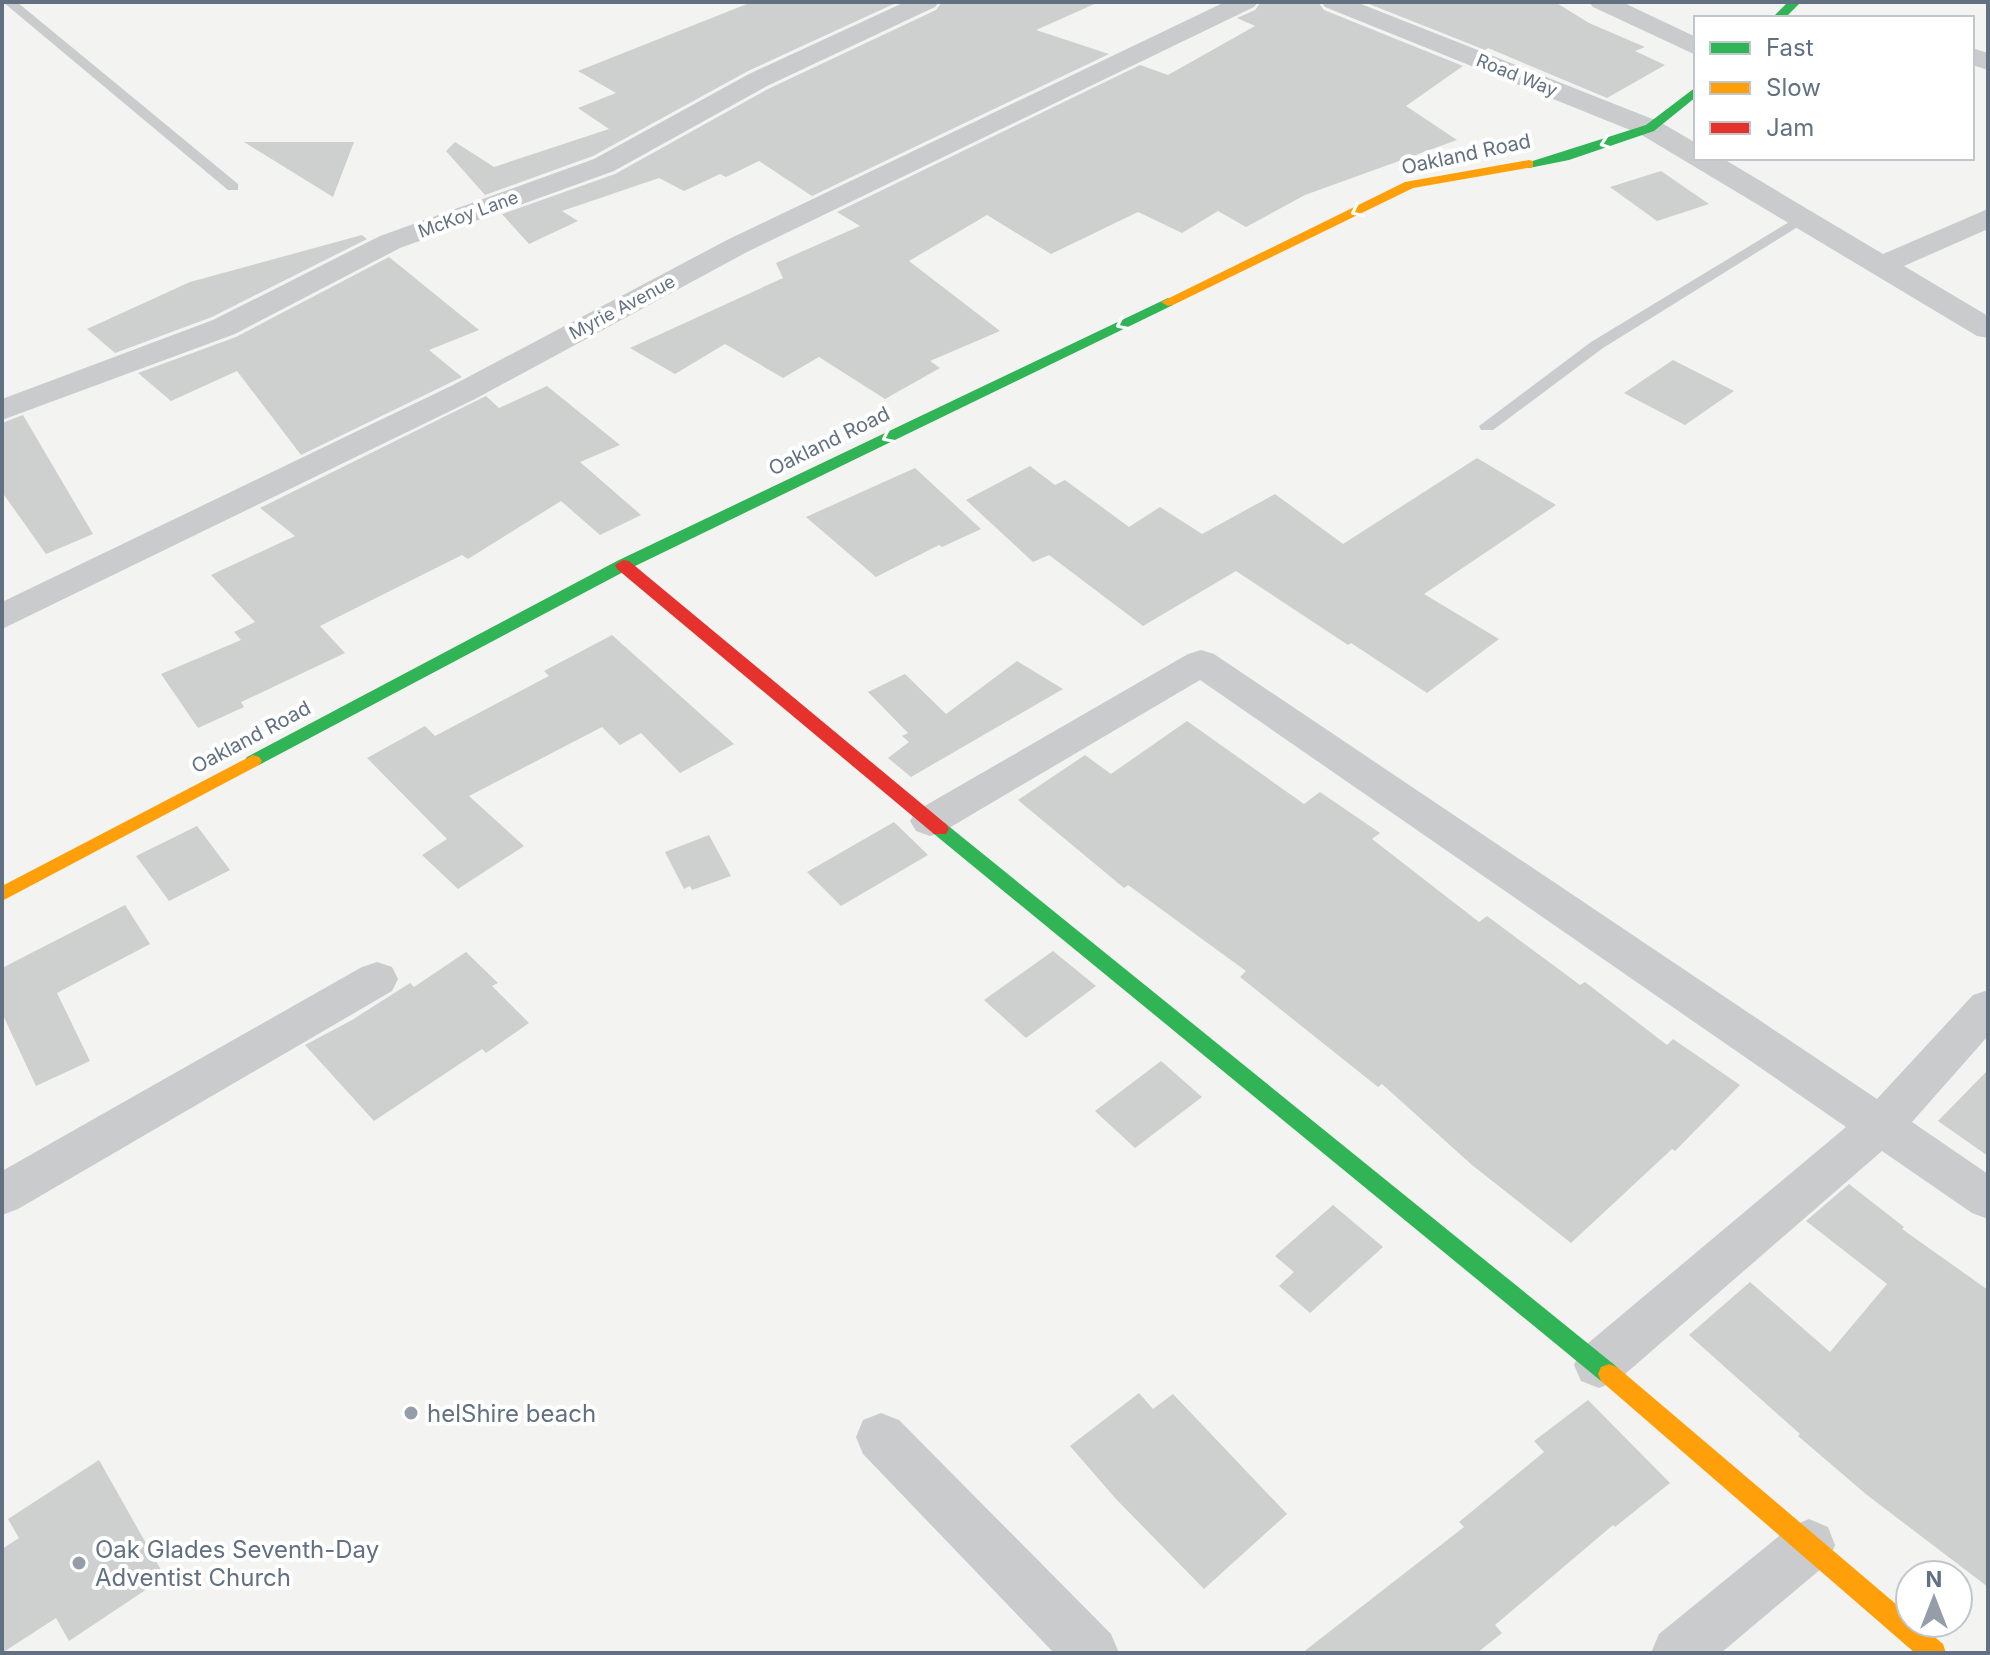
<svg xmlns="http://www.w3.org/2000/svg" width="1990" height="1655" font-family="Inter,sans-serif">
  <style>
    .building { fill: #cecfcf }
    .lines { fill: none; stroke-linecap: round; stroke-linejoin: round }
    .lane { fill: #cacbcc; fill-rule: evenodd }
    .street { fill: #cacbcc; fill-rule: evenodd }
    .fast { fill: #30b455; fill-rule: evenodd }
    .slow { fill: #ff9f0a; fill-rule: evenodd }
    .jam { fill: #e5322d; fill-rule: evenodd }
    .oneway { stroke: #fff }
    .poi-dot { fill: #959ea8; stroke: #fff; stroke-width: 3 }
    .labels { text-anchor: middle; dominant-baseline: central; stroke-width: 8; stroke-linejoin: round; paint-order: stroke }
    .far-street-label { font-size: 18px; fill: #627181; stroke: #fff }
    .street-label { font-size: 20px; fill: #627181; stroke: #fff }
    .near-poi-label { font-size: 24px; fill: #627181; stroke: #fff; text-anchor: start }
  </style>
  <rect width="100%" height="100%" fill="#f3f3f1"/>
  <g class="building">
    <polygon points="752,2 898,2 748,71 593,156 485,195 446,151 455,142 494,167 609,129 578,108 616,93 578,71"/>
    <polygon points="942,2 1099,2 1036,30 1109,54 812,196 759,161 726,177 720,174 684,191 659,178 562,211 578,221 529,244 502,214 615,174 768,89 936,10"/>
    <polygon points="1261,2 1318,2 1324,10 1463,66 1406,106 1457,140 1305,195 1246,227 1218,211 1182,233 1138,212 1051,254 987,215 909,261 1000,331 930,361 940,368 885,399 819,357 783,378 725,344 675,374 630,348 783,278 776,263 860,226 837,212 1140,65 1168,75 1255,26 1237,18 1255,10"/>
    <polygon points="1364,2 1555,2 1589,23 1645,47 1635,51 1665,65 1607,98 1488,48 1485,50"/>
    <polygon points="244,142 354,142 333,197"/>
    <polygon points="1661,171 1709,204 1657,221 1610,187"/>
    <polygon points="362,235 367,239 212,317 115,353 87,329 190,282"/>
    <polygon points="389,257 479,330 429,350 462,377 301,455 237,371 171,401 138,373 236,337"/>
    <polygon points="1673,360 1734,391 1685,425 1624,393"/>
    <polygon points="547,386 620,445 580,462 641,515 600,535 561,501 468,559 462,555 320,626 345,653 241,702 244,707 198,728 161,674 241,640 234,632 255,622 211,575 295,536 260,508 486,396 499,408"/>
    <polygon points="23,415 93,534 46,554 2,492 2,423"/>
    <polygon points="1477,458 1556,505 1424,594 1499,639 1427,693 1351,643 1348,645 1236,571 1143,626 1049,555 1033,562 966,500 1030,466 1055,485 1065,480 1129,527 1160,507 1202,534 1275,494 1343,544"/>
    <polygon points="915,468 981,529 942,547 939,545 876,577 806,517"/>
    <polygon points="612,635 734,744 680,773 641,733 620,745 602,727 469,796 524,846 458,889 422,855 447,839 367,758 425,726 435,736 549,676 544,671"/>
    <polygon points="1017,661 1063,689 911,777 888,758 909,742 902,736 908,733 868,692 905,674 946,714"/>
    <polygon points="1187,721 1304,804 1320,792 1380,833 1372,839 1479,922 1487,916 1580,985 1585,982 1667,1045 1673,1039 1740,1085 1675,1151 1672,1149 1571,1243 1472,1165 1382,1084 1378,1087 1240,977 1246,971 1128,885 1124,888 1018,800 1085,755 1111,774"/>
    <polygon points="894,822 928,855 841,906 807,872"/>
    <polygon points="197,826 230,870 169,901 136,856"/>
    <polygon points="709,835 731,876 692,890 690,886 684,889 665,852"/>
    <polygon points="125,905 150,944 57,993 90,1061 36,1086 2,1013 2,968"/>
    <polygon points="1053,951 1096,986 1026,1038 984,1000"/>
    <polygon points="466,952 498,983 492,986 529,1023 486,1053 482,1049 374,1121 305,1045 352,1020 410,983 414,987"/>
    <polygon points="1161,1061 1202,1097 1135,1148 1095,1111"/>
    <polygon points="1988,1070 1988,1156 1938,1121"/>
    <polygon points="1849,1184 1904,1227 1902,1229 1988,1290 1988,1587 1867,1495 1798,1436 1800,1434 1689,1335 1750,1282 1830,1352 1887,1284 1806,1221"/>
    <polygon points="1333,1205 1383,1247 1310,1313 1279,1286 1294,1272 1275,1256"/>
    <polygon points="1139,1393 1153,1409 1173,1394 1287,1514 1204,1589 1116,1499 1070,1446"/>
    <polygon points="1588,1400 1670,1483 1615,1527 1613,1525 1495,1625 1502,1633 1477,1653 1302,1653 1464,1527 1459,1522 1544,1452 1534,1441"/>
    <polygon points="99,1460 165,1577 69,1641 56,1618 2,1653 2,1549 19,1538 8,1519"/>
  </g>
  <g class="lines">
    <g class="lane">
      <polygon points="3,2 17,2 238,184 238,190 228,190"/>
      <polygon points="1804,213 1809,214 1809,220 1603,348 1493,430 1481,430 1479,426 1591,342"/>
    </g>
    <g class="street">
      <polygon points="905,2 939,2 935,7 767,86 614,171 400,248 235,334 2,420 2,399 213,320 380,236 594,159 749,74"/>
      <polygon points="1225,2 1258,2 1254,7 747,252 475,399 2,629 2,602 453,385 727,240"/>
      <polygon points="1321,2 1356,2 1660,122 1696,143 1696,158 1722,158 1883,254 1988,209 1988,229 1904,266 1988,316 1988,338 1977,336 1640,134 1325,7"/>
      <polygon points="1589,2 1622,2 1696,37 1696,55 1593,7"/>
      <polygon points="1972,48 1988,53 1988,70 1972,65"/>
      <polygon points="1201,650 1214,654 1877,1099 1973,995 1988,990 1988,1036 1912,1122 1988,1174 1988,1219 1972,1213 1882,1151 1617,1381 1599,1388 1581,1381 1574,1365 1581,1349 1846,1127 1200,680 944,831 930,836 916,831 910,821 916,811 1188,654"/>
      <polygon points="377,962 392,967 398,979 392,991 18,1209 2,1215 2,1171 362,967"/>
      <polygon points="881,1413 899,1420 1111,1634 1119,1653 1054,1653 863,1454 856,1437 863,1420"/>
      <polygon points="1809,1519 1828,1527 1835,1545 1828,1563 1721,1653 1651,1653 1659,1634 1790,1527"/>
    </g>
    <g class="fast">
      <polygon points="1788,2 1801,2 1785,18 1772,18"/>
      <polygon points="1696,87 1696,97 1654,131 1569,160 1529,168 1523,164 1646,125"/>
      <polygon points="1168,298 1173,299 1173,305 629,569 259,765 247,765 244,761 247,757 617,561"/>
      <polygon points="940,822 946,824 1617,1367 1620,1374 1617,1381 1609,1384 1601,1381 934,834 931,829"/>
    </g>
    <g class="slow">
      <polygon points="1529,160 1533,161 1533,167 1413,188 1173,305 1168,306 1161,302 1405,182"/>
      <polygon points="253,755 259,757 262,761 259,765 2,901 2,886"/>
      <polygon points="1609,1364 1617,1367 1910,1616 1910,1623 1918,1623 1943,1644 1946,1653 1915,1653 1601,1381 1598,1374 1601,1367"/>
    </g>
    <polygon class="jam" points="623,560 629,561 946,824 949,829 946,834 934,834 617,569 615,565"/>
  </g>
  <defs><path id="oneway-chevron" d="M-2-3.5L2.5 0L-2 3.5" fill="none" stroke-width="1.6" stroke-linecap="round" stroke-linejoin="round" transform="scale(2)"/></defs>
  <g class="oneway">
    <use href="#oneway-chevron" transform="translate(1606 143) rotate(161)"/>
    <use href="#oneway-chevron" transform="translate(1357 211) rotate(154)"/>
    <use href="#oneway-chevron" transform="translate(1122 324) rotate(154)"/>
    <use href="#oneway-chevron" transform="translate(888 437) rotate(154)"/>
  </g>
  <g class="poi-dot">
    <circle cx="411" cy="1413" r="8"/>
    <circle cx="79" cy="1563" r="8"/>
  </g>
  <g class="labels">
    <g class="far-street-label">
      <text transform="translate(1517 75) rotate(22)">Road Way</text>
      <text transform="translate(468 214) rotate(-20)">McKoy Lane</text>
      <text transform="translate(622 307) rotate(-28)">Myrie Avenue</text>
    </g>
    <g class="street-label">
      <text transform="translate(1466 154) rotate(-12)">Oakland Road</text>
      <text transform="translate(829 441) rotate(-26)">Oakland Road</text>
      <text transform="translate(251 737) rotate(-28)">Oakland Road</text>
    </g>
    <g class="near-poi-label">
      <text x="427" y="1413">helShire beach</text>
      <text x="95" y="1549">Oak Glades Seventh-Day<tspan x="95" dy="28">Adventist Church</tspan></text>
    </g>
  </g>
  <rect width="1990" height="1655" fill="none" stroke="#627181" stroke-width="8"/>
  <rect x="1694" y="16" width="280" height="144" fill="#ffffff" stroke="#c0c6cd" stroke-width="2"/>
  <rect x="1710" y="42" width="40" height="12" fill="#30b455" stroke="#c0c6cd" stroke-width="2"/>
  <text x="1766" y="56" font-size="24" fill="#627181">Fast</text>
  <rect x="1710" y="82" width="40" height="12" fill="#ff9f0a" stroke="#c0c6cd" stroke-width="2"/>
  <text x="1766" y="96" font-size="24" fill="#627181">Slow</text>
  <rect x="1710" y="122" width="40" height="12" fill="#e5322d" stroke="#c0c6cd" stroke-width="2"/>
  <text x="1766" y="136" font-size="24" fill="#627181">Jam</text>
  <g transform="translate(1934 1599)"><circle r="38" fill="#ffffff" stroke="#c0c6cd" stroke-width="2"/>
  <path d="M0-6L14 30L0 20L-14 30Z" fill="#959ea8"/>
  <text y="-12" font-size="22" font-weight="bold" text-anchor="middle" fill="#627181">N</text>
  </g>
</svg>
